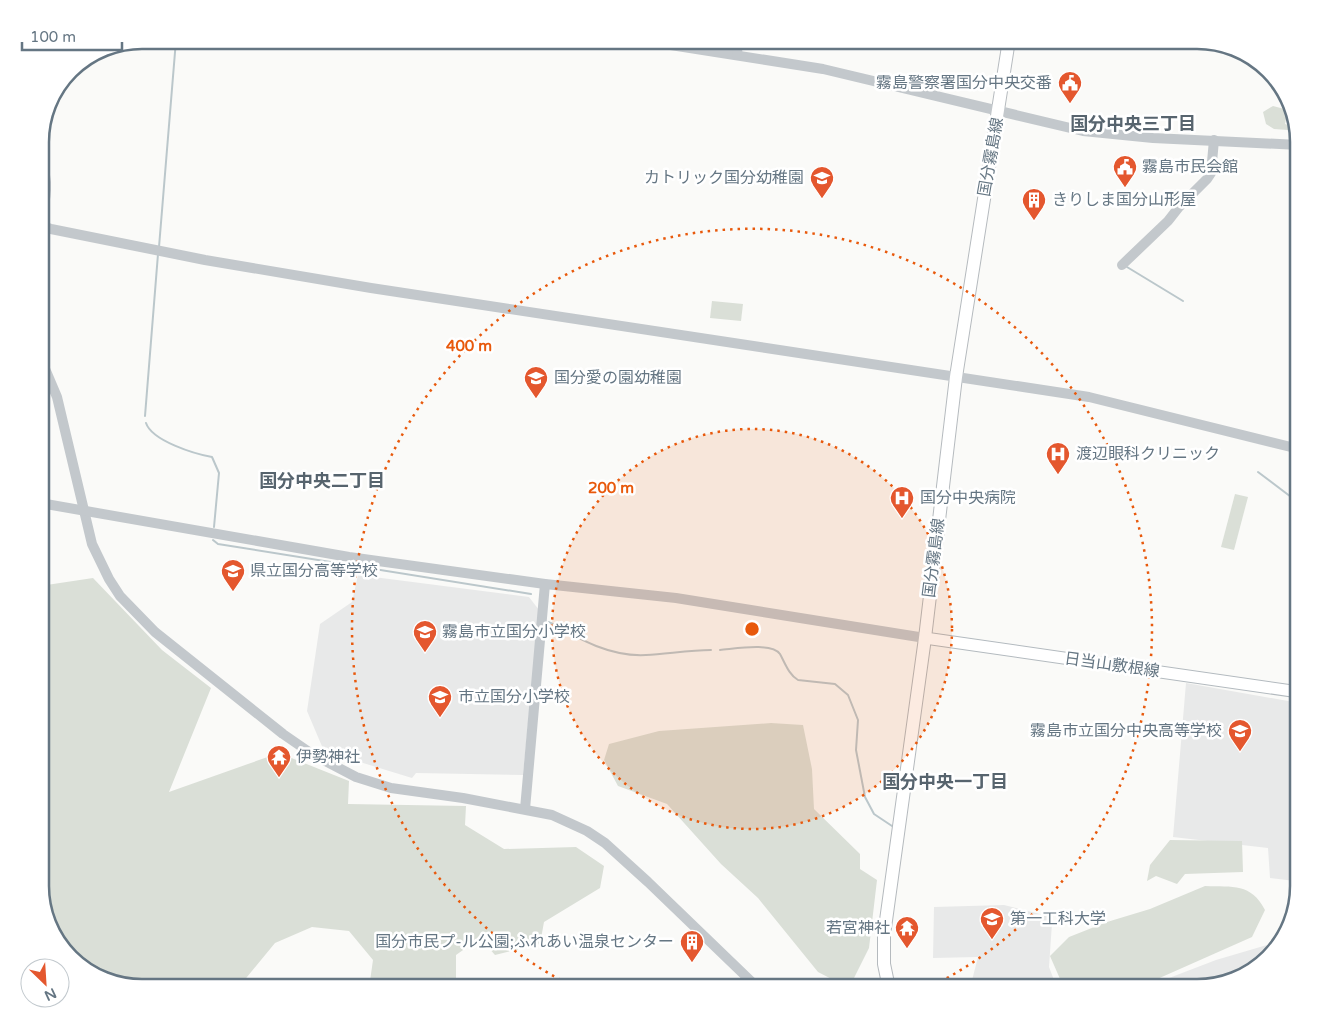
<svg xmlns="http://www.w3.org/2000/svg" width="1339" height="1028" font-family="'Varela Round','Noto Sans JP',sans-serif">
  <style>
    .built { fill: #e8e9e9 }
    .green { fill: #dadfd7 }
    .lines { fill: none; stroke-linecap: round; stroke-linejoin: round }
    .stream { stroke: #bbc7cb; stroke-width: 2 }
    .secondary-casing { stroke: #b3babf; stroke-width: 13 }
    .primary-casing { stroke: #b5babe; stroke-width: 14 }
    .tertiary { stroke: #c3c8cc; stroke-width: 10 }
    .secondary { stroke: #fff; stroke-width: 11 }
    .primary { stroke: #fff; stroke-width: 12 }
    .ring { fill: none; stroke: #e8590c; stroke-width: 2.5; stroke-dasharray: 2.5 5 }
    .labels { text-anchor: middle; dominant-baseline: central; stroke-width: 5; stroke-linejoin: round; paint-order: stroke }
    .poi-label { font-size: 16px; fill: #657683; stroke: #fff; text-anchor: start }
    .street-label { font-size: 16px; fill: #657683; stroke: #fff }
    .neighbourhood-label { font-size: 18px; font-weight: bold; fill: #57646e; stroke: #fff }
    .rim { fill: none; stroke: #657683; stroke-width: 2.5 }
    .centre { fill: #e8590c; stroke: #fff; stroke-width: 2.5 }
    .ring-label { font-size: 15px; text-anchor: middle; font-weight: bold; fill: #e8590c; stroke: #fff; stroke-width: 5; stroke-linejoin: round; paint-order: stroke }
  </style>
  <rect width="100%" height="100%" fill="#fafaf8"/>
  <g class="built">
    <polygon points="358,575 529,597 539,610 523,775 416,773 412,778 324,751 307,711 320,624 352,602"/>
    <polygon points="1186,683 1299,703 1299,866 1295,881 1270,878 1268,848 1173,837"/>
    <polygon points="1004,905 1048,916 1052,923 1049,967 1057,988 970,988 978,957 933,958 934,907"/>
    <polygon points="1274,943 1242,978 1197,988 1143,988 1216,960"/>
  </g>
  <g class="green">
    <polygon points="1273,106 1292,111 1293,118 1286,119 1285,124 1289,125 1288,130 1274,129 1266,124 1263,112"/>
    <polygon points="712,301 743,304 741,321 710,318"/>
    <polygon points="1235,494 1248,497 1234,550 1221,547"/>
    <polygon points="93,578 162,650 211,688 169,792 279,753 349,781 348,804 466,806 465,825 504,849 576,847 604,866 600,888 544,922 540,944 495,955 480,938 456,955 456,988 369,988 373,960 349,931 312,927 275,943 238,988 142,988 80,967 51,931 40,893 40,586"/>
    <polygon points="771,723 803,725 812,769 814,809 860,854 860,869 877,880 869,948 849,988 818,972 758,898 721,864 667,804 618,786 604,760 609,744 659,731"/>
    <polygon points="1170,840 1242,841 1243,872 1185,874 1177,884 1156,876 1147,881 1150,865"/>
    <path d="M1205,886C1233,887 1251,883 1265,910L1252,937L1137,988H1064L1050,956L1069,937L1107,922L1150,909Z"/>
  </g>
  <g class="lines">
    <g class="stream">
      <polyline points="159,247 176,40"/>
      <polyline points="1127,267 1183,301"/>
      <polyline points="145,416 158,254"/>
      <path d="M146,423C152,441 195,454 212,457L219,473L214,527"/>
      <polyline points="1258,472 1299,503"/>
      <polyline points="213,540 218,544 531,594"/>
      <path d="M549,622C579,639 610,657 646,655C667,654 689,650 711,650"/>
      <path d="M720,650C734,649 772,642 780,654C785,663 789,675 798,680L835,684L848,695L858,720L856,750L865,797L874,814L892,826"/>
    </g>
    <g class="secondary-casing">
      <polyline id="secondary" points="925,638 1299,692"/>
    </g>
    <g class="primary-casing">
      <polyline id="primary" points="889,988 884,964 884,935 925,638 956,377 1009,40"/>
    </g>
    <g class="tertiary">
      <polyline points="639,40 823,69 1083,131 1153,138 1299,145"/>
      <polyline points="737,54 738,40"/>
      <path d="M40,220C46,200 50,180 40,160"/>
      <polyline points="40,225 51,229 205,260 371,288 1089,397 1299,449"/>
      <polyline points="1122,265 1168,221 1179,207 1207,179 1211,173 1214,140"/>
      <polyline points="40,357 57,397 92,544 109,579 120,596 155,632 283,734 312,754 356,777 391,788 463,798 552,815 587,831 605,843 648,882 758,988"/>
      <polyline points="40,503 349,557 545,584 676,598 925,638"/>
      <polyline points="525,809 545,584"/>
    </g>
    <use href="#secondary" class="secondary"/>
    <use href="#primary" class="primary"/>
  </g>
  <circle cx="752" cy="629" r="200" fill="#e8590c" fill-opacity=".12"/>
  <g class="ring">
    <circle cx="752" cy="629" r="200"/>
    <path d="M574 987A400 400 0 1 1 930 987"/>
  </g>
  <defs>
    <g id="civic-pin" transform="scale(1.25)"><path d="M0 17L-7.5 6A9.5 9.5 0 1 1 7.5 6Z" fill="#e4572e" stroke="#fff"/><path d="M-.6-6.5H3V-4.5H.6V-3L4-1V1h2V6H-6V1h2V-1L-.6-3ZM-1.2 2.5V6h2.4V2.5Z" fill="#fff"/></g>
    <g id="school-pin" transform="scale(1.25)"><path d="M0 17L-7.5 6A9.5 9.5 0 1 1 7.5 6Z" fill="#e4572e" stroke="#fff"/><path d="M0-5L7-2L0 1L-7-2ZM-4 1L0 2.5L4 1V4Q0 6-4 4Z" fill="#fff"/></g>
    <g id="building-pin" transform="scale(1.25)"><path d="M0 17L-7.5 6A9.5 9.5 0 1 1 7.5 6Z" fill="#e4572e" stroke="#fff"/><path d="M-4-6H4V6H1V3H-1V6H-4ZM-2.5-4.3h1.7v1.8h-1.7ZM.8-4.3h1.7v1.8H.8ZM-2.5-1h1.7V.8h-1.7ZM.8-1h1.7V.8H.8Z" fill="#fff"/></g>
    <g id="hospital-pin" transform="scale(1.25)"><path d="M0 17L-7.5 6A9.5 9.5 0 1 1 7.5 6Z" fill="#e4572e" stroke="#fff"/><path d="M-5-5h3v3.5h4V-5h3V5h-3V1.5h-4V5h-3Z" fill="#fff"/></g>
    <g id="temple-pin" transform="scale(1.25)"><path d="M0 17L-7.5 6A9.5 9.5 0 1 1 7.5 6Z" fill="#e4572e" stroke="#fff"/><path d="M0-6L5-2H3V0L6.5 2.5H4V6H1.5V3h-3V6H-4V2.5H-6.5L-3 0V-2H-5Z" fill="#fff"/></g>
    <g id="university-pin" transform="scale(1.25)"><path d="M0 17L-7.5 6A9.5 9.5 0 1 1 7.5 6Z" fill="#e4572e" stroke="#fff"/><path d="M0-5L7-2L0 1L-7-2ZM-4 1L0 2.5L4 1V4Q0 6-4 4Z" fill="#fff"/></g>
  </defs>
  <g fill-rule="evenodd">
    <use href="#civic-pin" x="1070" y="83"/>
    <use href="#civic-pin" x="1125" y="167"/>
    <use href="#school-pin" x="822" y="178"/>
    <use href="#building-pin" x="1034" y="200"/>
    <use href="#school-pin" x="536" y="378"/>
    <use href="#hospital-pin" x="1058" y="454"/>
    <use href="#hospital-pin" x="902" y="498"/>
    <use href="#school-pin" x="233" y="571"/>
    <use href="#school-pin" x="425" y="632"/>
    <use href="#school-pin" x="440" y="697"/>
    <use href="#school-pin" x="1240" y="731"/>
    <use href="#temple-pin" x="279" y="757"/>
    <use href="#university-pin" x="992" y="919"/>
    <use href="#temple-pin" x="907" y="928"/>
    <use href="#building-pin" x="692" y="942"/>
  </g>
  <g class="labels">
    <g class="poi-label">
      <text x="1052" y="83" text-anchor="end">霧島警察署国分中央交番</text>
      <text x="1142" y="167">霧島市民会館</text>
      <text x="804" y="178" text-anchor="end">カトリック国分幼稚園</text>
      <text x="1052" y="200">きりしま国分山形屋</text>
      <text x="554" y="378">国分愛の園幼稚園</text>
      <text x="1076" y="454">渡辺眼科クリニック</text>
      <text x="920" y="498">国分中央病院</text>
      <text x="250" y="571">県立国分高等学校</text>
      <text x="442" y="632">霧島市立国分小学校</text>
      <text x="458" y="697">市立国分小学校</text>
      <text x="1222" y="731" text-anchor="end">霧島市立国分中央高等学校</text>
      <text x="296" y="757">伊勢神社</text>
      <text x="1010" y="919">第一工科大学</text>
      <text x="890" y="928" text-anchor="end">若宮神社</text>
      <text x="674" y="942" text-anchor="end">国分市民プ-ル公園;ふれあい温泉センター</text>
    </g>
    <g class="street-label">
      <text transform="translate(991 157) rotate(-80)">国分霧島線</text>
      <text transform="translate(934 558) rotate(-83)">国分霧島線</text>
      <text transform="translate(1112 665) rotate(8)">日当山敷根線</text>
    </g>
    <g class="neighbourhood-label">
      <text x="1133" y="124">国分中央三丁目</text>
      <text x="322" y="481">国分中央二丁目</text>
      <text x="945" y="782">国分中央一丁目</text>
    </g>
  </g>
  <path d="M0 0H1339V1028H0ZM142 49H1197A93 93 0 0 1 1290 142V886A93 93 0 0 1 1197 979H142A93 93 0 0 1 49 886V142A93 93 0 0 1 142 49Z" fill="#fff" fill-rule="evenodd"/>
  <path class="rim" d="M142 49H1197A93 93 0 0 1 1290 142V886A93 93 0 0 1 1197 979H142A93 93 0 0 1 49 886V142A93 93 0 0 1 142 49Z"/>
  <circle cx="752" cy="629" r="8" class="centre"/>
  <g class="ring-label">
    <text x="469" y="351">400 m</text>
    <text x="611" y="493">200 m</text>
  </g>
  <g transform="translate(45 983) rotate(155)"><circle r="24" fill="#ffffff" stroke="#c1c8cd"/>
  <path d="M0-4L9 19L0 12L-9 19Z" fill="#e4572e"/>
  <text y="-8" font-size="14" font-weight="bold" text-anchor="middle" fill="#657683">N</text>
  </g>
  <path d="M22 42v8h100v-8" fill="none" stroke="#657683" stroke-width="2.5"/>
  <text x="30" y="42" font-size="15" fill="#657683" stroke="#ffffff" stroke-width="4" paint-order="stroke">100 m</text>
</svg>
